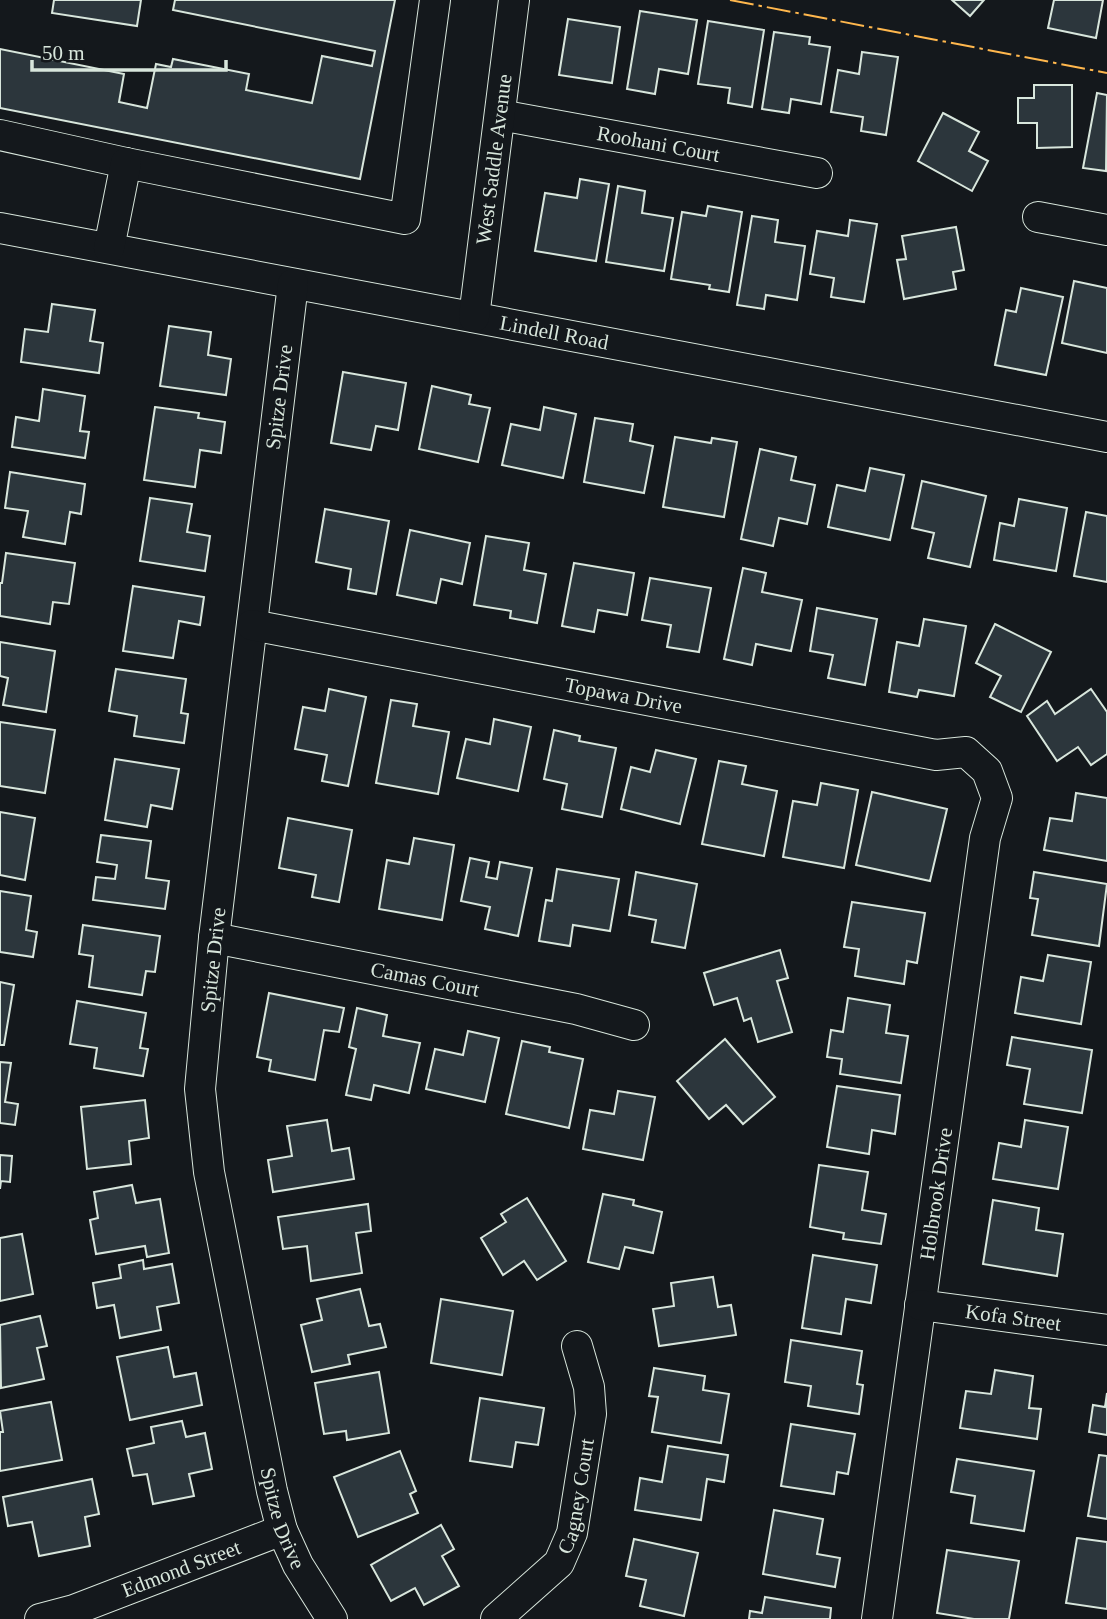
<svg xmlns="http://www.w3.org/2000/svg" width="1107" height="1619" font-family="'Times New Roman',serif">
  <style>
    .building { fill: #2c363c; stroke: #d8e6dc; stroke-width: 2 }
    .lines { fill: none; stroke-linecap: round; stroke-linejoin: round }
    .minor-casing { stroke: #d8e6dc; stroke-width: 32 }
    .minor { stroke: #14181c; stroke-width: 30 }
    .power { stroke: #ffb74d; stroke-width: 2; stroke-dasharray: 24 5 3.5 5; stroke-linecap: butt }
    .labels { text-anchor: middle; dominant-baseline: central; stroke-width: 5; stroke-linejoin: round; paint-order: stroke }
    .street-label { font-size: 21px; fill: #d8e6dc; stroke: #14181c }
  </style>
  <rect width="100%" height="100%" fill="#14181c"/>
  <g class="building">
    <polygon points="54,0 141,0 137,26 52,13"/>
    <polygon points="175,0 395,0 360,179 0,108 0,49 124,74 119,102 147,108 156,64 171,67 173,59 249,74 246,90 312,103 322,56 372,66 375,51 173,10"/>
    <polygon points="952,0 984,0 970,16"/>
    <polygon points="1054,0 1103,0 1096,38 1048,28"/>
    <polygon points="640,11 697,20 688,74 659,69 655,94 627,89"/>
    <polygon points="568,19 620,27 612,83 559,75"/>
    <polygon points="708,21 764,30 752,107 728,103 730,88 698,84"/>
    <polygon points="774,32 810,37 809,44 830,47 821,104 791,99 789,113 762,109"/>
    <polygon points="862,52 898,57 886,135 861,131 863,117 831,112 838,70 859,74"/>
    <polygon points="1034,85 1072,85 1072,147 1037,148 1037,123 1018,123 1018,98 1034,98"/>
    <polygon points="1097,93 1107,95 1106,171 1083,168"/>
    <polygon points="943,113 979,132 969,151 988,161 972,191 918,161"/>
    <polygon points="580,179 609,184 596,261 535,251 545,193 577,198"/>
    <polygon points="618,186 645,191 642,213 673,218 664,271 606,262"/>
    <polygon points="708,206 742,212 729,292 709,289 710,285 671,279 682,212 706,216"/>
    <polygon points="752,216 778,220 775,242 805,246 797,300 766,295 764,309 737,305"/>
    <polygon points="850,220 877,224 864,302 831,297 834,278 810,274 817,231 848,236"/>
    <polygon points="956,227 964,270 953,272 956,289 904,299 897,260 906,259 902,236"/>
    <polygon points="1074,281 1107,288 1107,353 1062,343"/>
    <polygon points="1021,288 1063,297 1046,375 995,365 1006,310 1016,312"/>
    <polygon points="52,304 95,310 90,341 103,343 99,373 21,362 25,329 48,332"/>
    <polygon points="169,326 211,332 208,355 231,359 226,395 160,386"/>
    <polygon points="343,372 406,383 398,430 376,426 371,450 331,443"/>
    <polygon points="432,386 471,395 469,404 490,408 478,462 419,449"/>
    <polygon points="43,389 85,396 80,431 89,432 85,458 12,447 16,417 39,421"/>
    <polygon points="155,407 199,413 198,418 225,422 221,453 200,450 195,487 144,480"/>
    <polygon points="544,407 576,414 563,478 502,465 511,424 540,430"/>
    <polygon points="595,418 633,424 630,441 653,446 644,493 584,482"/>
    <polygon points="675,437 711,443 712,438 737,442 724,517 663,507"/>
    <polygon points="760,449 796,457 791,480 815,485 807,524 779,518 773,546 741,539"/>
    <polygon points="870,468 904,475 890,540 828,527 837,485 865,491"/>
    <polygon points="10,472 85,484 81,514 70,512 65,544 23,537 28,511 5,508"/>
    <polygon points="922,481 986,496 970,567 928,558 934,533 912,528"/>
    <polygon points="150,498 192,504 187,532 210,536 205,571 140,561"/>
    <polygon points="1019,499 1067,508 1056,571 994,560 1000,523 1014,526"/>
    <polygon points="325,509 389,521 376,594 348,589 351,569 316,562"/>
    <polygon points="1086,512 1107,516 1107,582 1074,576"/>
    <polygon points="410,530 470,543 462,584 441,579 436,603 397,595"/>
    <polygon points="486,536 529,543 524,570 546,574 537,623 510,618 511,611 474,605"/>
    <polygon points="6,553 75,563 69,604 53,602 50,624 0,616 0,583 2,583"/>
    <polygon points="574,563 634,573 627,615 598,610 594,632 562,626"/>
    <polygon points="743,568 766,573 762,592 802,600 791,651 756,644 752,665 724,659"/>
    <polygon points="650,578 711,588 699,652 667,647 671,625 642,620"/>
    <polygon points="133,586 204,597 200,625 179,621 173,658 123,651"/>
    <polygon points="817,608 877,619 865,685 828,678 833,655 810,651"/>
    <polygon points="924,619 966,626 954,696 919,690 917,697 889,692 897,642 919,646"/>
    <polygon points="995,624 1051,652 1021,712 990,697 1001,676 976,663"/>
    <polygon points="0,642 55,651 46,712 3,705 8,678 0,676"/>
    <polygon points="116,669 186,679 181,713 188,714 184,743 134,736 137,716 109,711"/>
    <polygon points="329,689 366,697 348,786 322,781 327,755 295,749 303,707 325,711"/>
    <polygon points="1091,689 1107,712 1107,754 1091,765 1078,747 1057,761 1027,716 1047,701 1055,714"/>
    <polygon points="391,700 417,704 413,726 449,732 438,794 376,783"/>
    <polygon points="494,719 531,727 518,791 457,778 466,739 490,744"/>
    <polygon points="0,722 55,730 45,793 0,786"/>
    <polygon points="554,730 580,736 579,741 616,748 602,817 562,809 567,784 544,779"/>
    <polygon points="656,750 696,759 680,824 621,809 631,767 650,772"/>
    <polygon points="115,759 179,769 172,809 151,805 147,827 105,820"/>
    <polygon points="719,761 746,766 742,784 777,791 764,856 702,844"/>
    <polygon points="821,783 858,790 844,868 783,857 793,801 817,805"/>
    <polygon points="872,792 947,809 930,881 856,865"/>
    <polygon points="1076,793 1107,798 1107,861 1044,850 1050,818 1072,821"/>
    <polygon points="0,812 35,818 25,880 0,875"/>
    <polygon points="288,818 352,830 339,902 312,897 316,875 279,868"/>
    <polygon points="101,835 151,841 146,878 169,881 165,909 93,900 96,877 115,879 117,865 97,862"/>
    <polygon points="414,838 454,845 442,920 379,909 387,860 409,864"/>
    <polygon points="470,858 489,862 486,877 497,879 500,862 532,868 518,936 485,929 490,907 461,901"/>
    <polygon points="557,869 619,879 610,931 573,925 570,946 539,941 546,900 552,901"/>
    <polygon points="636,872 697,884 685,948 652,942 656,920 629,915"/>
    <polygon points="1034,872 1107,884 1099,946 1032,935 1038,899 1030,898"/>
    <polygon points="0,891 31,896 26,930 37,932 33,957 0,952"/>
    <polygon points="852,902 925,913 917,963 907,961 904,984 855,976 859,949 844,947"/>
    <polygon points="83,925 160,936 155,972 146,971 142,995 89,987 93,956 79,954"/>
    <polygon points="780,950 788,978 777,981 792,1032 758,1042 751,1018 744,1021 737,998 714,1005 704,973"/>
    <polygon points="1048,955 1091,962 1081,1024 1015,1013 1021,977 1043,981"/>
    <polygon points="0,982 14,985 4,1045 0,1045"/>
    <polygon points="269,993 344,1008 339,1032 324,1030 315,1080 269,1071 271,1060 257,1057"/>
    <polygon points="848,998 890,1005 886,1033 908,1036 901,1083 840,1074 842,1059 827,1057 831,1030 843,1032"/>
    <polygon points="77,1001 146,1013 140,1048 148,1049 143,1076 94,1068 97,1048 70,1044"/>
    <polygon points="357,1008 387,1015 383,1036 420,1043 409,1093 374,1085 371,1100 346,1095 356,1049 349,1047"/>
    <polygon points="468,1031 499,1038 485,1102 426,1089 435,1049 463,1055"/>
    <polygon points="1012,1037 1092,1050 1082,1113 1024,1104 1030,1069 1007,1065"/>
    <polygon points="725,1039 775,1097 743,1124 726,1105 709,1119 677,1081"/>
    <polygon points="522,1041 550,1047 549,1052 583,1059 569,1128 506,1114"/>
    <polygon points="0,1062 11,1063 5,1102 18,1104 15,1125 0,1123"/>
    <polygon points="837,1086 900,1095 895,1134 872,1130 869,1154 827,1147"/>
    <polygon points="618,1091 655,1097 643,1160 583,1149 590,1110 614,1114"/>
    <polygon points="145,1100 149,1138 129,1141 131,1164 87,1169 81,1107"/>
    <polygon points="327,1120 332,1151 349,1148 354,1179 273,1192 268,1160 292,1156 287,1126"/>
    <polygon points="1025,1120 1068,1127 1058,1189 993,1179 999,1143 1021,1147"/>
    <polygon points="0,1155 12,1156 10,1182 1,1181 0,1189"/>
    <polygon points="819,1165 868,1172 862,1210 886,1214 881,1244 843,1239 844,1233 810,1227"/>
    <polygon points="132,1185 136,1203 160,1199 169,1253 147,1257 145,1246 96,1254 90,1220 98,1218 94,1192"/>
    <polygon points="603,1194 634,1200 633,1205 662,1212 653,1253 625,1247 619,1269 588,1262"/>
    <polygon points="527,1198 566,1261 537,1280 524,1261 503,1275 481,1238 506,1222 501,1214"/>
    <polygon points="993,1200 1039,1208 1036,1230 1063,1234 1057,1276 983,1264"/>
    <polygon points="368,1204 371,1231 356,1233 362,1273 311,1281 307,1246 283,1249 278,1217"/>
    <polygon points="22,1234 33,1294 0,1301 0,1238"/>
    <polygon points="813,1255 877,1265 871,1303 846,1299 841,1334 802,1328"/>
    <polygon points="143,1260 144,1269 172,1264 179,1303 157,1307 161,1330 120,1338 114,1305 97,1308 93,1283 121,1278 119,1265"/>
    <polygon points="713,1277 718,1307 731,1305 736,1335 659,1346 653,1309 674,1306 671,1283"/>
    <polygon points="360,1289 369,1326 380,1324 386,1347 348,1355 350,1364 312,1372 301,1325 322,1320 317,1299"/>
    <polygon points="441,1299 513,1311 502,1375 431,1363"/>
    <polygon points="40,1316 47,1346 37,1348 44,1379 1,1388 0,1325"/>
    <polygon points="791,1340 862,1351 857,1384 863,1385 859,1414 808,1406 811,1386 785,1382"/>
    <polygon points="168,1347 174,1377 196,1373 202,1405 130,1420 117,1357"/>
    <polygon points="654,1368 705,1376 703,1390 729,1394 721,1443 652,1432 658,1397 649,1396"/>
    <polygon points="995,1370 1033,1376 1029,1408 1041,1409 1037,1439 960,1428 966,1391 991,1394"/>
    <polygon points="379,1372 389,1433 347,1440 346,1431 324,1434 315,1383"/>
    <polygon points="1107,1393 1107,1435 1089,1432 1093,1405 1105,1407"/>
    <polygon points="480,1398 544,1408 538,1445 516,1442 512,1467 470,1461"/>
    <polygon points="51,1402 62,1460 0,1471 0,1432 3,1432 0,1411"/>
    <polygon points="182,1421 186,1437 205,1433 212,1469 189,1474 194,1496 153,1504 147,1474 133,1476 127,1449 154,1443 151,1427"/>
    <polygon points="791,1424 855,1434 848,1474 837,1472 834,1494 781,1486"/>
    <polygon points="668,1446 728,1455 724,1482 707,1479 701,1520 635,1510 640,1478 662,1482"/>
    <polygon points="400,1451 416,1491 410,1494 418,1513 358,1537 334,1477"/>
    <polygon points="1099,1455 1107,1456 1107,1519 1088,1516"/>
    <polygon points="957,1459 1034,1471 1024,1531 971,1523 975,1496 951,1492"/>
    <polygon points="92,1479 99,1514 85,1517 90,1546 39,1556 32,1522 8,1526 3,1497"/>
    <polygon points="774,1510 823,1519 817,1554 840,1558 835,1587 763,1574"/>
    <polygon points="441,1525 454,1549 442,1556 459,1586 424,1605 415,1588 391,1601 371,1565"/>
    <polygon points="1077,1538 1107,1542 1107,1609 1066,1603"/>
    <polygon points="634,1539 698,1553 684,1616 640,1606 646,1580 626,1576"/>
    <polygon points="947,1550 1019,1561 1009,1619 974,1619 937,1613"/>
    <polygon points="765,1597 831,1608 830,1619 749,1619 750,1611 762,1613"/>
  </g>
  <g class="lines">
    <g class="minor-casing">
      <g id="minor">
        <path id="s1" d="M500,115L817,173"/>
        <polyline points="0,135 126,163 405,219 435,0"/>
        <polyline points="1038,217 1107,230"/>
        <path id="s2" d="M0,228L1107,437"/>
        <polyline points="109,248 126,163"/>
        <path id="s3" d="M293,284L214,938L200,1089L209,1172L272,1491L282,1530L298,1565L332,1619"/>
        <path id="s4" d="M474,317L514,0"/>
        <path id="s5" d="M252,625L936,755L966,752L987,771L997,798L985,838L877,1619"/>
        <path id="s6" d="M214,938L576,1009L634,1025"/>
        <path id="s7" d="M920,1305L1107,1330"/>
        <path id="s8" d="M40,1619L74,1610L282,1530"/>
        <path id="s9" d="M496,1619L559,1563L572,1533L591,1414L589,1387L577,1346"/>
      </g>
    </g>
    <use href="#minor" class="minor"/>
    <polyline class="power" points="730,0 1107,73"/>
  </g>
  <g class="labels">
    <g class="street-label">
      <text stroke="none"><textPath href="#s1" startOffset="161">Roohani Court</textPath></text>
      <text stroke="none"><textPath href="#s4" startOffset="159">West Saddle Avenue</textPath></text>
      <text stroke="none"><textPath href="#s2" startOffset="564">Lindell Road</textPath></text>
      <text transform="translate(279 397) rotate(-83)">Spitze Drive</text>
      <text stroke="none"><textPath href="#s5" startOffset="378">Topawa Drive</textPath></text>
      <text transform="translate(213 960) rotate(-84)">Spitze Drive</text>
      <text stroke="none"><textPath href="#s6" startOffset="215">Camas Court</textPath></text>
      <text transform="translate(936 1194) rotate(-82)">Holbrook Drive</text>
      <text stroke="none"><textPath href="#s7" startOffset="94">Kofa Street</textPath></text>
      <text stroke="none"><textPath href="#s9" startOffset="154">Cagney Court</textPath></text>
      <text stroke="none"><textPath href="#s3" startOffset="1248">Spitze Drive</textPath></text>
      <text stroke="none"><textPath href="#s8" startOffset="150">Edmond Street</textPath></text>
    </g>
  </g>
  <path d="M32 60v10h194v-10" fill="none" stroke="#d8e6dc" stroke-width="3.5"/>
  <text x="42" y="60" font-size="21" fill="#d8e6dc" stroke="#14181c" stroke-width="5" paint-order="stroke">50 m</text>
</svg>
